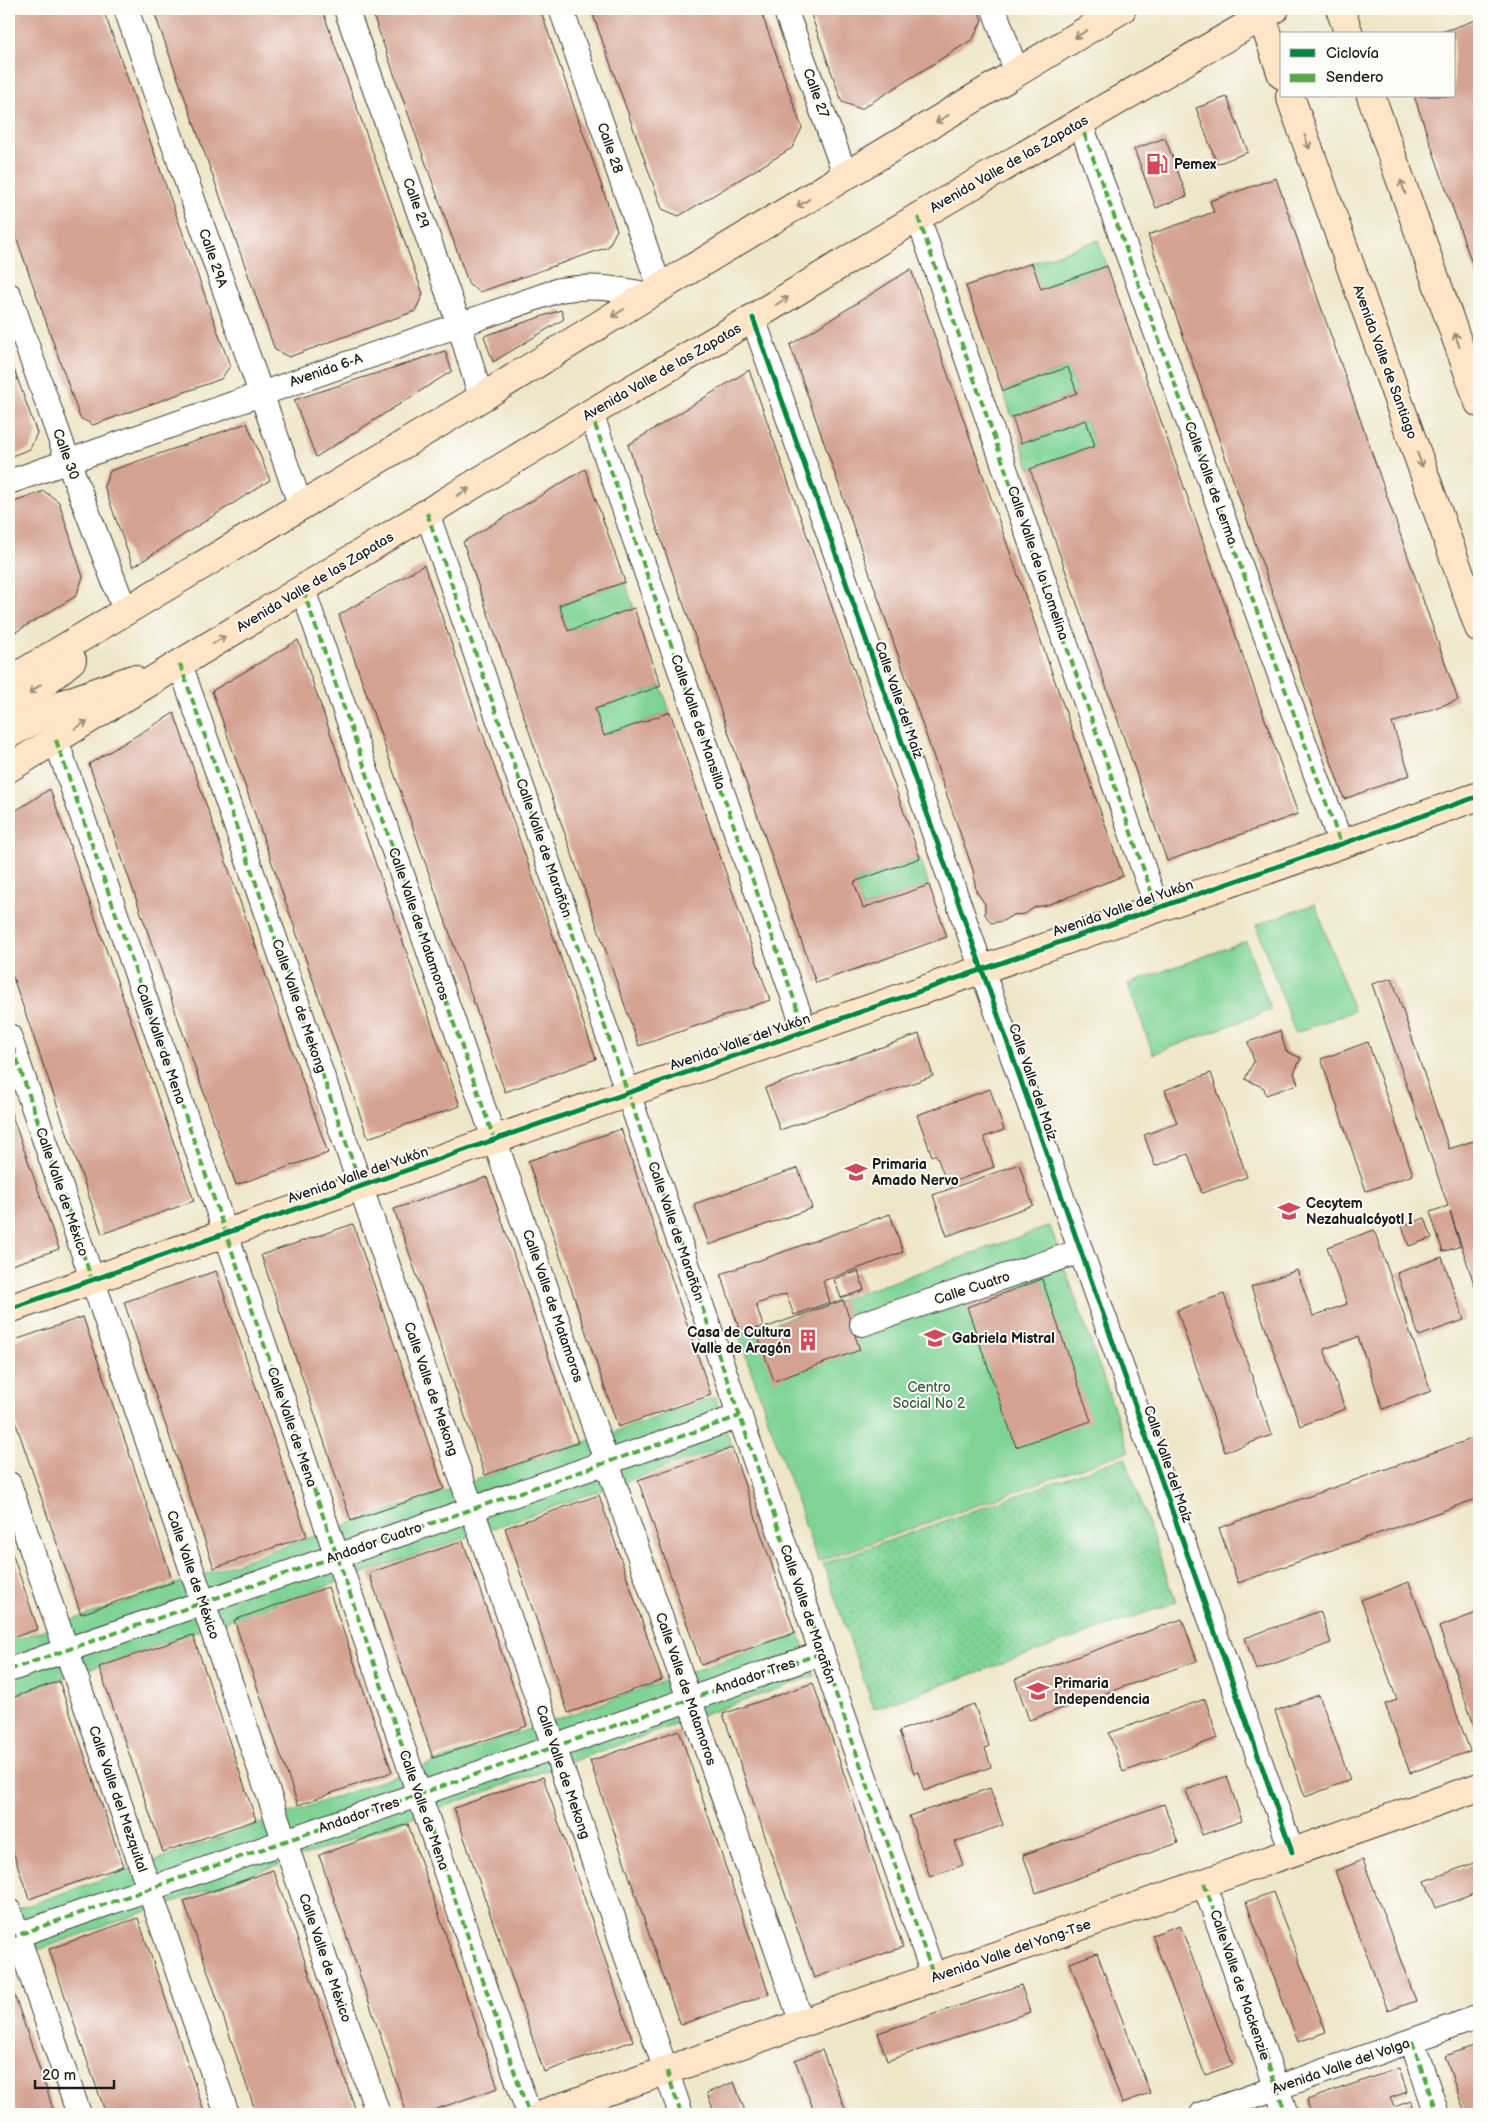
<svg xmlns="http://www.w3.org/2000/svg" width="1488" height="2123" font-family="'Balsamiq Sans',sans-serif">
  <style>
    .green { fill: #7ed395; stroke: #4d7858 }
    .garden { fill: url(#garden-dots); stroke: #4d7858 }
    .building { fill: #d4a293 }
    .lines { fill: none; stroke-linecap: round; stroke-linejoin: round }
    .street-casing { stroke: #3c3a36; stroke-width: 26 }
    .secondary-casing { stroke: #3c3a36; stroke-width: 30 }
    .street { stroke: #fff; stroke-width: 24 }
    .secondary { stroke: #fde5c5; stroke-width: 28 }
    .quiet { stroke: #52a943; stroke-width: 4; stroke-dasharray: 8 4; stroke-linecap: butt }
    .cycleway-casing { stroke: #fdfcf7; stroke-width: 8 }
    .cycleway { stroke: #00873e; stroke-width: 5 }
    .oneway { stroke: #988b79 }
    .labels { text-anchor: middle; dominant-baseline: central; stroke-width: 4; stroke-linejoin: round; paint-order: stroke }
    .street-label { font-size: 14px; fill: #1c1c1c; stroke: #fdfcf7 }
    .poi-label { font-size: 14px; font-weight: bold; fill: #1c1c1c; stroke: #fdfcf7; text-anchor: start }
    .park-label { font-size: 14px; fill: #3e5c46; stroke: #fdfcf7 }
  </style>
  <defs>
    <pattern id="garden-dots" width="8" height="8" patternUnits="userSpaceOnUse" patternTransform="scale(1.25)"><rect width="8" height="8" fill="#7ed395"/><path d="M2 2h.1M6 6h.1" fill="none" stroke="#6cb580" stroke-width="1.8" stroke-linecap="round"/></pattern>
  </defs>
  <rect width="100%" height="100%" fill="#fdfcf7"/>
  <filter id="ink" filterUnits="userSpaceOnUse"><feTurbulence type="fractalNoise" baseFrequency=".02" numOctaves="2"/><feDisplacementMap in="SourceGraphic" scale="10" xChannelSelector="R" yChannelSelector="G"/><feConvolveMatrix kernelMatrix="1 2 1 2 8 2 1 2 1" color-interpolation-filters="sRGB"/></filter>
  <filter id="wash" filterUnits="userSpaceOnUse"><feTurbulence type="fractalNoise" baseFrequency=".0096" numOctaves="4" result="noise"/><feDisplacementMap in="SourceGraphic" scale="20" xChannelSelector="R" yChannelSelector="G"/><feGaussianBlur stdDeviation="1.12" result="paint"/><feColorMatrix in="noise" values="0 0 0 0 0 0 0 0 0 0 0 0 0 0 0 0 0 1.4 0 .05"/><feComposite in="paint" operator="in"/></filter>
  <g filter="url(#wash)">
    <rect width="100%" height="100%" fill="#efe6c9"/>
    <g class="green">
      <polygon points="1098,240 1107,266 1041,289 1032,263"/>
      <polygon points="1068,367 1077,393 1012,417 1003,391"/>
      <polygon points="1086,420 1095,446 1030,469 1021,443"/>
      <polygon points="625,582 634,608 568,631 559,605"/>
      <polygon points="661,686 670,712 604,736 595,709"/>
      <polygon points="920,858 929,885 863,908 854,882"/>
      <polygon points="1315,904 1354,1011 1295,1033 1256,925"/>
      <polygon points="1246,941 1271,1010 1153,1054 1128,984"/>
      <polygon points="1050,1226 1129,1451 818,1562 739,1336"/>
      <polygon points="715,1397 731,1445 9,1697 9,1642"/>
      <polygon points="799,1634 814,1676 9,1960 9,1912"/>
    </g>
    <polygon class="garden" points="1125,1457 1176,1602 874,1709 823,1564"/>
    <g id="blocks">
      <g class="building">
        <polygon points="9,9 103,9 230,366 221,379 93,425 80,418 9,217"/>
        <polygon points="153,9 322,9 423,294 415,311 289,357 275,350"/>
        <polygon points="371,9 540,9 617,230 608,247 480,292 469,285"/>
        <polygon points="591,9 760,9 802,128 792,148 679,216 662,209"/>
        <polygon points="809,9 978,9 982,20 973,39 861,109 842,102"/>
        <polygon points="1479,19 1479,284 1414,96 1454,96 1454,34 1439,33"/>
        <polygon points="1227,97 1248,152 1217,164 1196,108"/>
        <polygon points="1165,138 1187,196 1156,208 1134,149"/>
        <polygon points="1276,178 1458,700 1392,723 1410,775 1344,799 1148,235 1214,212 1210,201"/>
        <polygon points="1032,263 1041,289 1107,266 1298,814 1167,861 1030,469 1095,446 1086,420 1021,443 1012,417 1077,393 1068,367 1003,391 966,286"/>
        <polygon points="911,269 1123,876 1047,905 1035,907 1025,914 1013,915 1003,921 991,923 985,914 985,904 976,891 973,870 790,345"/>
        <polygon points="561,310 564,319 493,362 484,336"/>
        <polygon points="445,351 452,371 316,457 294,400"/>
        <polygon points="9,355 37,433 30,449 9,457"/>
        <polygon points="749,370 920,858 854,882 863,908 929,885 947,937 816,983 628,445"/>
        <polygon points="247,423 270,480 133,567 104,486 110,471"/>
        <polygon points="585,469 625,582 559,605 568,631 634,608 661,686 595,709 604,736 670,712 770,1000 639,1046 463,542"/>
        <polygon points="44,491 59,502 83,577 76,596 9,636 9,504"/>
        <polygon points="424,565 596,1059 505,1092 339,615"/>
        <polygon points="298,640 460,1106 368,1138 212,691"/>
        <polygon points="174,713 328,1153 236,1185 89,764"/>
        <polygon points="50,789 194,1201 102,1234 9,966 9,815"/>
        <polygon points="1392,978 1449,1149 1473,1141 1479,1161 1479,1289 1476,1290 1450,1211 1460,1246 1443,1252 1430,1212 1448,1206 1372,984"/>
        <polygon points="1280,1031 1286,1051 1301,1058 1294,1073 1298,1084 1266,1095 1264,1088 1245,1079 1254,1061 1248,1042"/>
        <polygon points="919,1034 933,1076 780,1130 765,1088"/>
        <polygon points="1368,1042 1413,1175 1366,1191 1321,1059"/>
        <polygon points="1211,1073 1247,1177 1202,1193 1188,1154 1155,1166 1144,1135 1177,1123 1165,1090"/>
        <polygon points="990,1089 1004,1130 984,1137 994,1167 947,1184 936,1154 932,1156 917,1115"/>
        <polygon points="9,1107 59,1249 9,1266"/>
        <polygon points="621,1129 711,1395 618,1427 528,1161"/>
        <polygon points="1019,1164 1033,1205 947,1236 933,1195"/>
        <polygon points="798,1168 812,1208 709,1245 694,1204"/>
        <polygon points="487,1177 578,1443 485,1475 394,1209"/>
        <polygon points="890,1214 903,1252 823,1281 830,1302 794,1315 786,1294 756,1304 763,1326 741,1334 721,1274"/>
        <polygon points="1425,1218 1432,1238 1409,1246 1402,1226"/>
        <polygon points="353,1224 444,1489 351,1521 261,1255"/>
        <polygon points="1374,1230 1431,1391 1383,1409 1358,1337 1324,1349 1345,1409 1300,1426 1251,1287 1297,1270 1313,1316 1347,1304 1327,1247"/>
        <polygon points="1442,1257 1464,1320 1419,1336 1397,1273"/>
        <polygon points="216,1271 307,1536 214,1568 124,1302"/>
        <polygon points="858,1271 864,1290 841,1298 834,1279"/>
        <polygon points="1042,1279 1091,1421 1016,1447 967,1307"/>
        <polygon points="1224,1294 1272,1435 1225,1452 1177,1310"/>
        <polygon points="843,1300 860,1350 774,1381 756,1331"/>
        <polygon points="83,1317 173,1582 81,1614 9,1403 9,1342"/>
        <polygon points="1477,1437 1479,1498 1238,1583 1219,1528"/>
        <polygon points="732,1448 795,1633 701,1665 638,1480"/>
        <polygon points="599,1495 662,1680 568,1713 505,1528"/>
        <polygon points="463,1541 527,1726 433,1758 369,1573"/>
        <polygon points="9,1544 38,1629 9,1639"/>
        <polygon points="1409,1582 1470,1751 1410,1773 1385,1704 1397,1700 1361,1600"/>
        <polygon points="328,1587 392,1772 298,1805 234,1620"/>
        <polygon points="1320,1611 1331,1643 1256,1670 1245,1638"/>
        <polygon points="1479,1612 1479,1739 1439,1627"/>
        <polygon points="1182,1619 1197,1661 1029,1720 1015,1679"/>
        <polygon points="193,1635 256,1820 163,1852 99,1667"/>
        <polygon points="59,1681 123,1866 29,1899 9,1840 9,1699"/>
        <polygon points="813,1683 903,1947 814,1978 723,1714"/>
        <polygon points="1319,1695 1350,1780 1305,1797 1275,1711"/>
        <polygon points="1205,1699 1218,1738 1123,1772 1109,1733"/>
        <polygon points="974,1704 989,1746 985,1748 991,1767 924,1791 918,1772 914,1773 899,1731"/>
        <polygon points="679,1730 769,1994 680,2025 590,1761"/>
        <polygon points="1227,1776 1242,1821 1202,1835 1186,1790"/>
        <polygon points="543,1777 633,2041 544,2072 454,1808"/>
        <polygon points="990,1788 1003,1825 955,1842 963,1865 930,1877 909,1816"/>
        <polygon points="1164,1804 1178,1843 1036,1893 1023,1855"/>
        <polygon points="408,1824 498,2088 422,2114 407,2114 319,1855"/>
        <polygon points="1363,1860 1416,2001 1388,2011 1335,1871"/>
        <polygon points="1479,1861 1479,1892 1436,1908 1425,1881"/>
        <polygon points="273,1870 283,1897 357,2114 256,2113 184,1901"/>
        <polygon points="1273,1892 1326,2032 1298,2042 1246,1902"/>
        <polygon points="138,1918 183,2050 205,2114 106,2114 76,2029 49,1949"/>
        <polygon points="1180,1925 1233,2065 1205,2075 1152,1935"/>
        <polygon points="1097,1953 1150,2093 1122,2103 1070,1963"/>
        <polygon points="9,1980 13,1991 55,2114 9,2114"/>
        <polygon points="1021,1985 1030,2012 887,2061 878,2033"/>
        <polygon points="1479,2044 1479,2114 1465,2114 1445,2056"/>
        <polygon points="822,2050 836,2085 847,2114 815,2114 795,2060"/>
        <polygon points="1399,2068 1407,2092 1390,2098 1394,2107 1411,2101 1415,2114 1311,2114 1307,2100"/>
        <polygon points="734,2082 746,2114 715,2114 707,2093"/>
      </g>
    </g>
  </g>
  <g filter="url(#ink)">
    <use href="#blocks" fill-opacity="0" stroke="#3c3a36" stroke-width="1"/>
    <g class="lines">
      <g class="street-casing">
        <g id="street">
          <polyline points="126,9 301,507"/>
          <polyline points="346,9 459,324 481,398"/>
          <polyline points="561,9 660,288"/>
          <polyline points="785,9 846,177"/>
          <polyline points="994,9 1017,74"/>
          <polyline points="1080,122 1341,844"/>
          <polyline points="918,217 1157,908"/>
          <polyline points="9,295 68,461 126,613"/>
          <polyline points="753,318 1292,1852"/>
          <polyline points="591,413 805,1031"/>
          <path d="M9,482L559,290C591,285 617,288 648,295"/>
          <polyline points="427,513 934,1977"/>
          <polyline points="303,590 802,2023"/>
          <polyline points="180,664 681,2114"/>
          <polyline points="56,740 529,2114"/>
          <polyline points="9,1036 378,2114"/>
          <polyline points="862,1324 1081,1251"/>
          <polyline points="9,1484 227,2114"/>
          <polyline points="9,1670 740,1416"/>
          <polyline points="1204,1883 1286,2114"/>
          <polyline points="9,1911 79,2114"/>
          <polyline points="9,1938 822,1653"/>
          <polyline points="1412,2041 1437,2114"/>
          <polyline points="1202,2114 1479,2017"/>
        </g>
      </g>
      <g class="secondary-casing">
        <g id="secondary">
          <polyline points="1259,9 1282,75"/>
          <polyline points="1340,9 1349,34"/>
          <polyline points="1290,96 1479,628"/>
          <polyline points="1371,96 1479,403"/>
          <polyline points="9,681 481,398 648,295 1122,9"/>
          <polyline points="9,711 72,660"/>
          <polyline points="9,734 63,704 133,679"/>
          <polyline points="9,768 591,413 753,318 918,217 1275,9"/>
          <polyline points="9,1309 1479,796"/>
          <polyline points="542,2114 1479,1787"/>
        </g>
      </g>
      <use href="#street" class="street"/>
      <use href="#secondary" class="secondary"/>
      <g class="quiet">
        <polyline points="1080,122 1341,844"/>
        <polyline points="918,217 1157,908"/>
        <polyline points="591,413 805,1031"/>
        <polyline points="427,513 934,1977"/>
        <polyline points="303,590 494,1139"/>
        <polyline points="180,664 361,1186"/>
        <polyline points="56,740 529,2114"/>
        <polyline points="9,1036 92,1280"/>
        <polyline points="9,1670 740,1416"/>
        <polyline points="1204,1883 1286,2114"/>
        <polyline points="9,1938 822,1653"/>
        <polyline points="1412,2041 1437,2114"/>
        <polyline points="667,2071 681,2114"/>
      </g>
      <g class="cycleway-casing">
        <g id="cycleway">
          <polyline points="753,318 1292,1852"/>
          <polyline points="9,1309 1479,796"/>
        </g>
      </g>
      <use href="#cycleway" class="cycleway"/>
    </g>
    <defs><path id="oneway-shaft" d="M-6 0H5M1.5-3L5.5 0L1.5 3" fill="none" stroke-width="1.6" stroke-linecap="round" stroke-linejoin="round" transform="scale(1.25)"/></defs>
    <g class="oneway">
      <use href="#oneway-shaft" transform="translate(1081 34) rotate(148)"/>
      <use href="#oneway-shaft" transform="translate(942 119) rotate(149)"/>
      <use href="#oneway-shaft" transform="translate(1307 142) rotate(70)"/>
      <use href="#oneway-shaft" transform="translate(1403 187) rotate(-109)"/>
      <use href="#oneway-shaft" transform="translate(803 203) rotate(149)"/>
      <use href="#oneway-shaft" transform="translate(782 301) rotate(-32)"/>
      <use href="#oneway-shaft" transform="translate(618 313) rotate(148)"/>
      <use href="#oneway-shaft" transform="translate(1457 340) rotate(-109)"/>
      <use href="#oneway-shaft" transform="translate(1420 460) rotate(70)"/>
      <use href="#oneway-shaft" transform="translate(463 492) rotate(-31)"/>
      <use href="#oneway-shaft" transform="translate(219 640) rotate(-31)"/>
      <use href="#oneway-shaft" transform="translate(35 689) rotate(141)"/>
      <use href="#oneway-shaft" transform="translate(81 725) rotate(-32)"/>
    </g>
  </g>
  <defs>
    <g id="fuel-bare" transform="scale(1.725)"><path d="M-5.5-6h7V0h2V4h1.3V-2.5L3-4.5l.8-.8L6-3V5H2.5V1h-1V6h-7ZM-4.2-4.7v3.2H.2V-4.7Z" fill="#d1495b" stroke="#fdfcf7" stroke-width="2.5" paint-order="stroke"/></g>
    <g id="school-bare" transform="scale(1.725)"><path d="M0-5L7-2L0 1L-7-2ZM-4 1L0 2.5L4 1V4Q0 6-4 4Z" fill="#d1495b" stroke="#fdfcf7" stroke-width="2.5" paint-order="stroke"/></g>
    <g id="university-bare" transform="scale(1.725)"><path d="M0-5L7-2L0 1L-7-2ZM-4 1L0 2.5L4 1V4Q0 6-4 4Z" fill="#d1495b" stroke="#fdfcf7" stroke-width="2.5" paint-order="stroke"/></g>
    <g id="building-bare" transform="scale(1.725)"><path d="M-4-6H4V6H1V3H-1V6H-4ZM-2.5-4.3h1.7v1.8h-1.7ZM.8-4.3h1.7v1.8H.8ZM-2.5-1h1.7V.8h-1.7ZM.8-1h1.7V.8H.8Z" fill="#d1495b" stroke="#fdfcf7" stroke-width="2.5" paint-order="stroke"/></g>
  </defs>
  <g fill-rule="evenodd">
    <use href="#fuel-bare" x="1157" y="164"/>
    <use href="#school-bare" x="856" y="1172"/>
    <use href="#university-bare" x="1289" y="1211"/>
    <use href="#school-bare" x="935" y="1338"/>
    <use href="#building-bare" x="808" y="1340"/>
    <use href="#school-bare" x="1038" y="1691"/>
  </g>
  <g class="labels">
    <g class="street-label">
      <text transform="translate(816 93) rotate(70)">Calle 27</text>
      <text transform="translate(610 148) rotate(71)">Calle 28</text>
      <text transform="translate(1009 164) rotate(-30)">Avenida Valle de las Zapatas</text>
      <text transform="translate(416 203) rotate(70)">Calle 29</text>
      <text transform="translate(213 258) rotate(71)">Calle 29A</text>
      <text transform="translate(1385 362) rotate(70)">Avenida Valle de Santiago</text>
      <text transform="translate(326 370) rotate(-19)">Avenida 6-A</text>
      <text transform="translate(662 372) rotate(-30)">Avenida Valle de las Zapatas</text>
      <text transform="translate(66 454) rotate(70)">Calle 30</text>
      <text transform="translate(1211 483) rotate(70)">Calle Valle de Lerma</text>
      <text transform="translate(1038 563) rotate(71)">Calle Valle de la Lomelina</text>
      <text transform="translate(315 582) rotate(-31)">Avenida Valle de las Zapatas</text>
      <text transform="translate(899 700) rotate(71)">Calle Valle del Maíz</text>
      <text transform="translate(698 722) rotate(71)">Calle Valle de Mansilla</text>
      <text transform="translate(544 848) rotate(71)">Calle Valle de Marañón</text>
      <text transform="translate(1123 908) rotate(-19)">Avenida Valle del Yukón</text>
      <text transform="translate(419 924) rotate(71)">Calle Valle de Matamoros</text>
      <text transform="translate(299 1006) rotate(71)">Calle Valle de Mekong</text>
      <text transform="translate(740 1042) rotate(-19)">Avenida Valle del Yukón</text>
      <text transform="translate(161 1044) rotate(71)">Calle Valle de Mena</text>
      <text transform="translate(1033 1082) rotate(71)">Calle Valle del Maíz</text>
      <text transform="translate(358 1175) rotate(-19)">Avenida Valle del Yukón</text>
      <text transform="translate(62 1192) rotate(71)">Calle Valle de México</text>
      <text transform="translate(676 1231) rotate(71)">Calle Valle de Marañón</text>
      <text transform="translate(972 1288) rotate(-18)">Calle Cuatro</text>
      <text transform="translate(553 1306) rotate(71)">Calle Valle de Matamoros</text>
      <text transform="translate(431 1389) rotate(71)">Calle Valle de Mekong</text>
      <text transform="translate(292 1427) rotate(71)">Calle Valle de Mena</text>
      <text transform="translate(1168 1464) rotate(71)">Calle Valle del Maíz</text>
      <text transform="translate(374 1543) rotate(-19)">Andador Cuatro</text>
      <text transform="translate(193 1575) rotate(71)">Calle Valle de México</text>
      <text transform="translate(808 1614) rotate(71)">Calle Valle de Marañón</text>
      <text transform="translate(755 1676) rotate(-19)">Andador Tres</text>
      <text transform="translate(686 1689) rotate(71)">Calle Valle de Matamoros</text>
      <text transform="translate(563 1772) rotate(71)">Calle Valle de Mekong</text>
      <text transform="translate(118 1799) rotate(71)">Calle Valle del Mezquital</text>
      <text transform="translate(424 1810) rotate(71)">Calle Valle de Mena</text>
      <text transform="translate(359 1815) rotate(-19)">Andador Tres</text>
      <text transform="translate(1011 1951) rotate(-19)">Avenida Valle del Yang-Tse</text>
      <text transform="translate(325 1958) rotate(71)">Calle Valle de México</text>
      <text transform="translate(1240 1985) rotate(71)">Calle Valle de Mackenzie</text>
      <text transform="translate(1341 2066) rotate(-19)">Avenida Valle del Volga</text>
    </g>
    <g class="poi-label">
      <text x="1174" y="164">Pemex</text>
      <text x="872" y="1164">Primaria<tspan x="872" dy="16">Amado Nervo</tspan></text>
      <text x="1306" y="1203">Cecytem<tspan x="1306" dy="16">Nezahualcóyotl I</tspan></text>
      <text x="791" y="1332" text-anchor="end">Casa de Cultura<tspan x="791" dy="16">Valle de Aragón</tspan></text>
      <text x="952" y="1338">Gabriela Mistral</text>
      <text x="1054" y="1683">Primaria<tspan x="1054" dy="16">Independencia</tspan></text>
    </g>
    <g class="park-label">
      <text x="929" y="1387">Centro<tspan x="929" dy="16">Social No 2</tspan></text>
    </g>
  </g>
  <rect width="1488" height="2123" fill="none" stroke="#fdfcf7" stroke-width="30"/>
  <rect x="1280" y="32" width="175" height="65" fill="#fdfcf7" stroke="#a3a29f"/>
  <rect x="1290" y="49" width="25" height="8" fill="#00873e" stroke="#a3a29f"/>
  <text x="1326" y="58" font-size="15" fill="#1c1c1c">Ciclovía</text>
  <rect x="1290" y="74" width="25" height="8" fill="#52a943" stroke="#a3a29f"/>
  <text x="1326" y="82" font-size="15" fill="#1c1c1c">Sendero</text>
  <path d="M35 2080v8h79v-8" fill="none" stroke="#1c1c1c" stroke-width="2.5"/>
  <text x="42" y="2080" font-size="15" fill="#1c1c1c" stroke="#fdfcf7" stroke-width="4" paint-order="stroke">20 m</text>
</svg>
